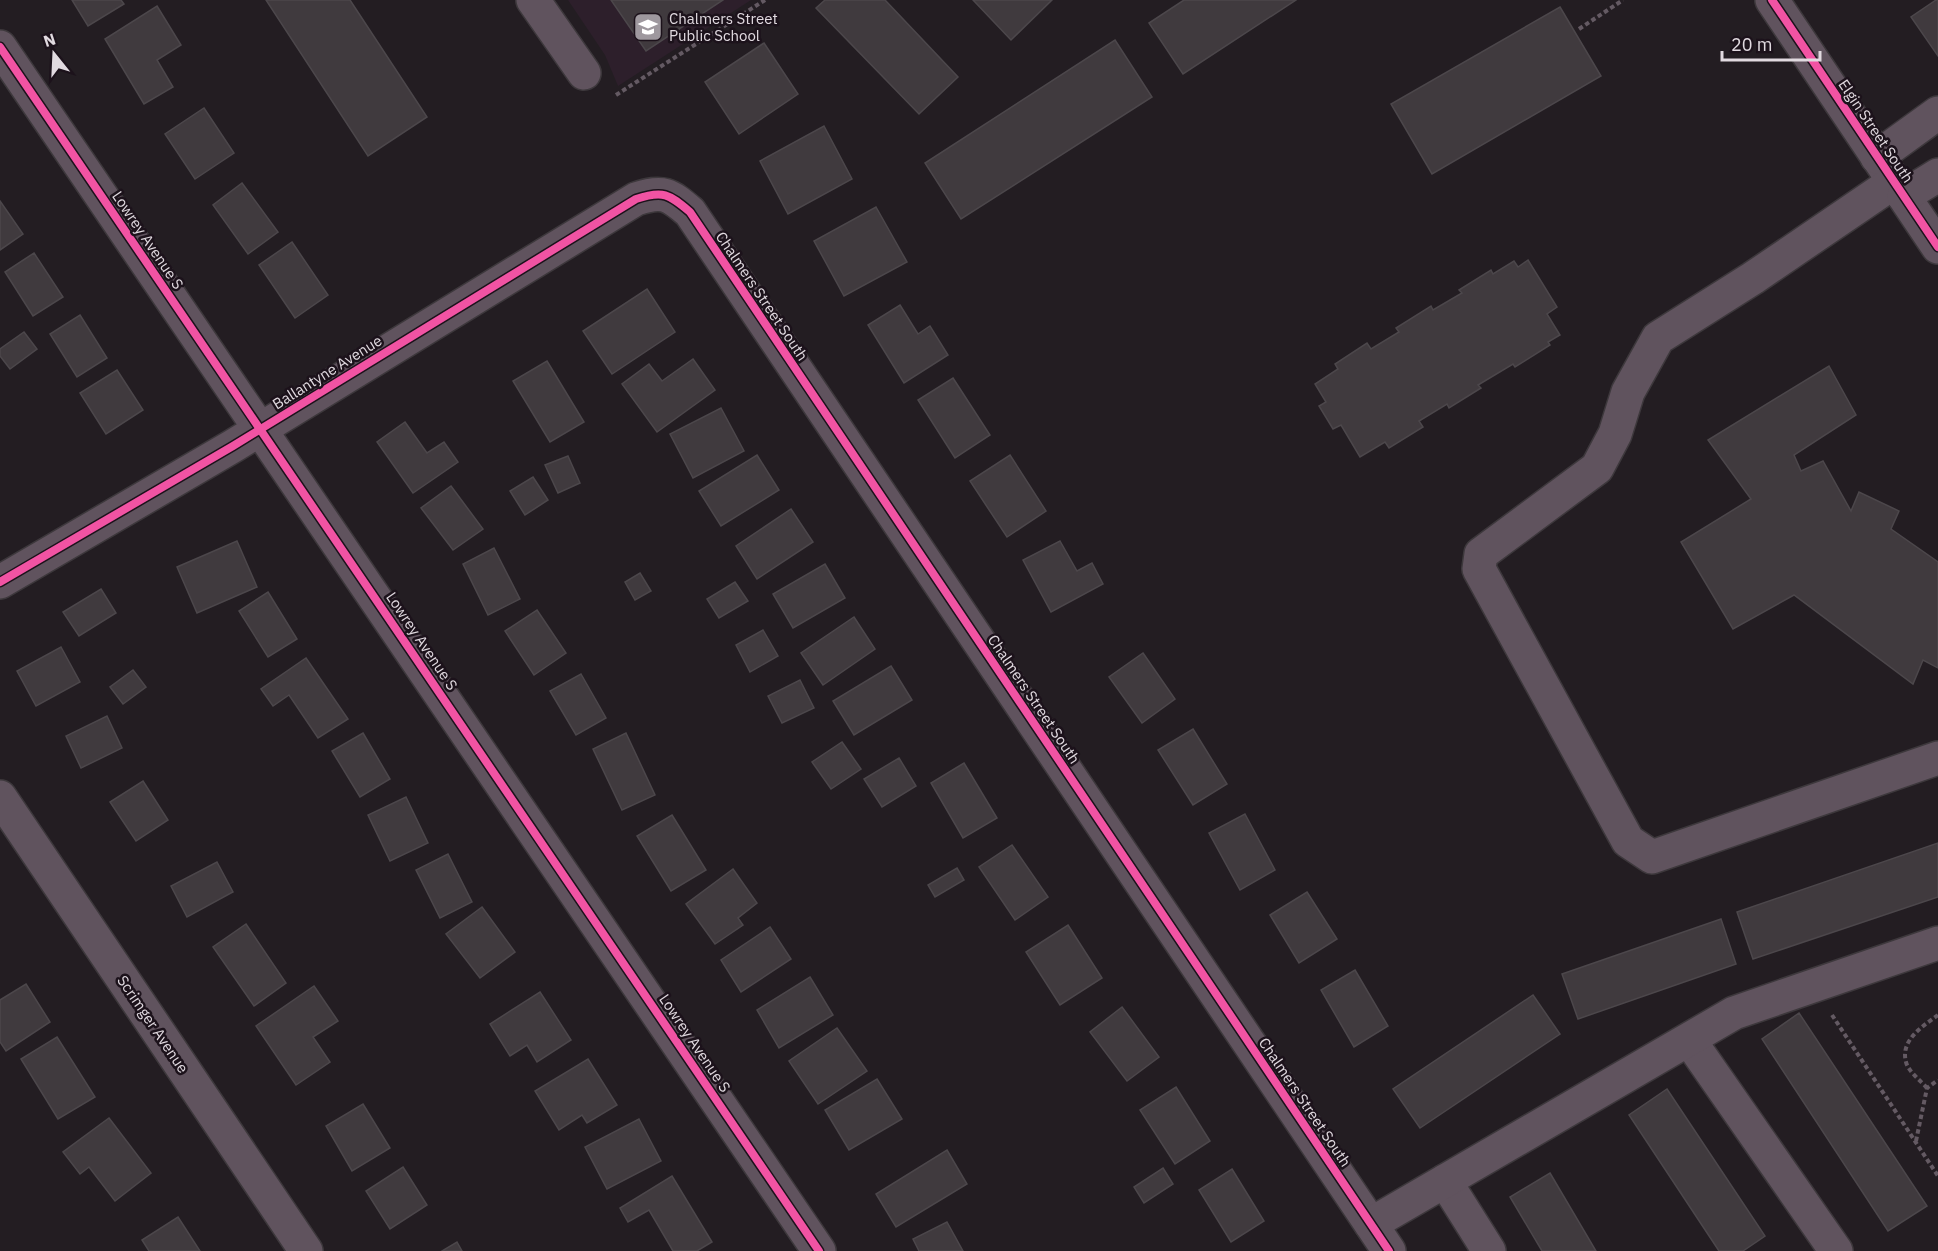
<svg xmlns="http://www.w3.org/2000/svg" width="1938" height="1251" font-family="'IBM Plex Sans',sans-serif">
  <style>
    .built { fill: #2d1f2b }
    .building { fill: #403a3e; stroke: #4c474b; stroke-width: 1.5 }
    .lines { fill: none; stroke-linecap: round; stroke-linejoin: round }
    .minor-casing { stroke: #3d383c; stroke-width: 36 }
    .path { stroke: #645a63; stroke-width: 4; stroke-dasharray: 4.5 3; stroke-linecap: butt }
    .minor { stroke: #60535e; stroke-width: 33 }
    .cycleway-casing { stroke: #1c121b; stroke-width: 11 }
    .cycleway { stroke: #f153a3; stroke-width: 8 }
    .labels { text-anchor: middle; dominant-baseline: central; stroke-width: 5; stroke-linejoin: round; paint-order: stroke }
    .poi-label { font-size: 15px; fill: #e1dae0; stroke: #1c121b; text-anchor: start }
    .street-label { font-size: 15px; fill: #e1dae0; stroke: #1c121b }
  </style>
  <rect width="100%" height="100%" fill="#231d22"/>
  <polygon class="built" points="568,0 751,0 618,86 605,55"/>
  <g class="building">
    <polygon points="72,0 121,0 124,4 88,26"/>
    <polygon points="266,0 350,0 427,117 368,156"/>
    <polygon points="611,0 723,0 646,51"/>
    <polygon points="825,0 885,0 958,77 919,114 816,8"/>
    <polygon points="973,0 1052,0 1011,40"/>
    <polygon points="1184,0 1296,0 1183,74 1149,23"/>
    <polygon points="1936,0 1938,0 1938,56 1911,17"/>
    <polygon points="157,6 181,45 157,60 173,87 144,104 105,39"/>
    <polygon points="1560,7 1601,76 1432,174 1391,104"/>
    <polygon points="1115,40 1152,97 961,219 925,163"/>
    <polygon points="764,43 798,94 739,134 705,82"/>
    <polygon points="204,108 234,153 195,179 165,134"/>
    <polygon points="824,126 852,179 788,214 760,161"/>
    <polygon points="242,183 278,232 248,254 213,205"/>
    <polygon points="0,201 23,234 0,250"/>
    <polygon points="876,207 907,262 844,296 814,241"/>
    <polygon points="292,242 328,295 295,318 259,265"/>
    <polygon points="34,253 63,297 33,316 5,272"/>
    <polygon points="1528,260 1557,307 1547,314 1560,335 1548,342 1550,345 1515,367 1513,364 1478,385 1481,388 1449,408 1447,404 1419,421 1423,427 1389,448 1385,442 1360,457 1341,425 1333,429 1319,406 1326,402 1315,384 1338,369 1335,364 1367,343 1371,349 1399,332 1396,328 1431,306 1433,310 1462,293 1459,290 1491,270 1493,274 1514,261 1518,267"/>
    <polygon points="647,289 675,332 612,374 583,331"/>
    <polygon points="900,305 918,334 930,326 948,355 904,383 868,325"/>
    <polygon points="80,315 107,358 77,377 50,334"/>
    <polygon points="24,332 37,349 10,369 0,356 0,349"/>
    <polygon points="693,359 715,390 657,432 622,384 649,364 662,381"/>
    <polygon points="547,361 584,422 550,442 513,381"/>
    <polygon points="1829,366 1856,415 1794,455 1801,471 1823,461 1851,511 1859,492 1899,511 1891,529 1938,562 1938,668 1923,660 1913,684 1794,595 1733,629 1681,542 1751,499 1708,440"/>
    <polygon points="117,370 143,410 106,434 80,393"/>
    <polygon points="953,378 990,435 955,458 918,400"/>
    <polygon points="721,408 744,451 693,478 670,434"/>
    <polygon points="405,422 427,453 444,442 458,462 413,493 377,442"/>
    <polygon points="757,455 779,490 721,526 699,491"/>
    <polygon points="1010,455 1046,511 1007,537 970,481"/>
    <polygon points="568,456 580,483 558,493 545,465"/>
    <polygon points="533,477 548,500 525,515 510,491"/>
    <polygon points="451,486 483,529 453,550 421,508"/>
    <polygon points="791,509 813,542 757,579 736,546"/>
    <polygon points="237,541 257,587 197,613 177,567"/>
    <polygon points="1060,541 1077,571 1092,563 1103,584 1051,612 1023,560"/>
    <polygon points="494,548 520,599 488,615 463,564"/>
    <polygon points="825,564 845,598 793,628 773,594"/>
    <polygon points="640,573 651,591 635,600 625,582"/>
    <polygon points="735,582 748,601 719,618 707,599"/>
    <polygon points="101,589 116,613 79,636 63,612"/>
    <polygon points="268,592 297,639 268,657 239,611"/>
    <polygon points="537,610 566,653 534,675 505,631"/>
    <polygon points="854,617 875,649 823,685 801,653"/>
    <polygon points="763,630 778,656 750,672 736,645"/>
    <polygon points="61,647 80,682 36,706 17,671"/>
    <polygon points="1143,653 1175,699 1142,723 1109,677"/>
    <polygon points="306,658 348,719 318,738 289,695 273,706 261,689"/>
    <polygon points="891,666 912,700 854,735 833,701"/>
    <polygon points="133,670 146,687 123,704 110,687"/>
    <polygon points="581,674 606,718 576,735 550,691"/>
    <polygon points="800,680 814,708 782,723 768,696"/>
    <polygon points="107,716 122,748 81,768 66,736"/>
    <polygon points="1193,729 1227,784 1193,805 1158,750"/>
    <polygon points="363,733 390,779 360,797 332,751"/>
    <polygon points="626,733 655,795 622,810 593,749"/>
    <polygon points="842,742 861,769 831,789 812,762"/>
    <polygon points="899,758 916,786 882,807 864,779"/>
    <polygon points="964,763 997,818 963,838 931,783"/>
    <polygon points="143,781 168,820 136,841 110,802"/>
    <polygon points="406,797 428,843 390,861 368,815"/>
    <polygon points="1245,814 1275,870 1240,890 1209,833"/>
    <polygon points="672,815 706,870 671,891 637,836"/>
    <polygon points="1938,843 1938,897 1753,959 1737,912"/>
    <polygon points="1012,845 1048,897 1015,920 979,867"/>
    <polygon points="448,854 472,902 440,918 416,870"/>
    <polygon points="217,862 233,892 187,917 171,886"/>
    <polygon points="957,868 964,880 935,897 928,885"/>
    <polygon points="733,869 757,903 738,918 743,925 715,944 686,904"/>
    <polygon points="1307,892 1337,939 1299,963 1270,915"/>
    <polygon points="482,907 515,952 480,978 446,934"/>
    <polygon points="1721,919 1736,964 1578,1019 1562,974"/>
    <polygon points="246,924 286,983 254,1006 213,947"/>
    <polygon points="1068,925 1102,978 1060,1005 1026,952"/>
    <polygon points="770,927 791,959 741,992 721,960"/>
    <polygon points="1355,970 1388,1026 1354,1047 1321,990"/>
    <polygon points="810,977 833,1015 779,1048 757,1010"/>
    <polygon points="26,984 50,1022 6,1051 0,1042 0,1000"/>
    <polygon points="314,986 338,1021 313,1037 330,1062 296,1085 256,1026"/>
    <polygon points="540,992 571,1040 537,1062 527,1045 510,1056 490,1024"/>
    <polygon points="1533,995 1560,1034 1420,1128 1393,1089"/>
    <polygon points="1122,1007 1159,1057 1127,1081 1090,1032"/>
    <polygon points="1799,1013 1927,1206 1888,1231 1762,1039"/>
    <polygon points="837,1028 867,1071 818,1104 789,1061"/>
    <polygon points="57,1037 95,1097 58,1119 21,1059"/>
    <polygon points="588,1059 617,1105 587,1123 582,1115 559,1130 535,1091"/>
    <polygon points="877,1079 902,1119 849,1150 825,1110"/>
    <polygon points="1176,1087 1210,1141 1175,1164 1140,1110"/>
    <polygon points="1667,1089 1765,1236 1743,1251 1719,1251 1629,1115"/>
    <polygon points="363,1104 390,1148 352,1171 326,1126"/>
    <polygon points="109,1118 151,1173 115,1201 89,1167 80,1174 63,1152"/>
    <polygon points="639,1119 661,1161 607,1189 585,1147"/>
    <polygon points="947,1150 967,1184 896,1227 876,1194"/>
    <polygon points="403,1167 427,1205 390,1229 366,1191"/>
    <polygon points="1163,1168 1173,1184 1144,1203 1134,1187"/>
    <polygon points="1232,1169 1264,1221 1231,1242 1199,1190"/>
    <polygon points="1550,1173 1596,1251 1542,1251 1510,1197"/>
    <polygon points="672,1176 712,1242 697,1251 673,1251 649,1210 628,1222 620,1208"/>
    <polygon points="178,1217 200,1251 149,1251 142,1240"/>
    <polygon points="947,1222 963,1251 919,1251 913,1239"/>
    <polygon points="457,1242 462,1251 442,1251"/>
  </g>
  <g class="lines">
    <g class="minor-casing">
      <g id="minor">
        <polyline points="533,0 584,73"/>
        <polyline points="1772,0 1938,247"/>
        <polyline points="0,47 819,1251"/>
        <polyline points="1877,157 1938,113"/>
        <polyline points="1894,182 1753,278 1658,338 1628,392 1615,434 1597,468 1481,554 1479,569 1628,841 1652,857 1938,758"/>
        <polyline points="1904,196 1938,175"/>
        <path d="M0,582L233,446L636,199C663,190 669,194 690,212L1389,1251"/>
        <polyline points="0,797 306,1251"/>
        <polyline points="1690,1041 1836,1251"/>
        <polyline points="1445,1181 1489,1251"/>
        <polyline points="1371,1224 1734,1013 1938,943"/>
      </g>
    </g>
    <g class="path">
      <polyline points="1579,29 1623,0"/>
      <polyline points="616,95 765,0"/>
      <polyline points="1832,1015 1938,1176"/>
      <path d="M1927,1088C1921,1081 1908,1071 1906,1062C1900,1040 1923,1026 1938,1015"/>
      <polyline points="1916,1141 1927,1088 1938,1080"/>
    </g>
    <use href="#minor" class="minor"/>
    <g class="cycleway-casing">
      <g id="cycleway">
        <polyline points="1772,0 1938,247"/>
        <polyline points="0,47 819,1251"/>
        <path d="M0,582L233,446L636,199C663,190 669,194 690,212L1389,1251"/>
      </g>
    </g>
    <use href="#cycleway" class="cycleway"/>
  </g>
  <defs>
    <g id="school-square" transform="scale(1.5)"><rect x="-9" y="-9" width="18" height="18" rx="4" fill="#9e989e" stroke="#1c121b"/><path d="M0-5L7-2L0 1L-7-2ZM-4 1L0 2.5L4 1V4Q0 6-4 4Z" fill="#fff"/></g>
  </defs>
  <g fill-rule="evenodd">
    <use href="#school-square" x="648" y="27"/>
  </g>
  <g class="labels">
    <g class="poi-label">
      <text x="669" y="18">Chalmers Street<tspan x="669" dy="17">Public School</tspan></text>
    </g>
    <g class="street-label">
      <text transform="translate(1876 131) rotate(56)">Elgin Street South</text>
      <text transform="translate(148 240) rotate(56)">Lowrey Avenue S</text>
      <text transform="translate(762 296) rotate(56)">Chalmers Street South</text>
      <text transform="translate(327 372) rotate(-32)">Ballantyne Avenue</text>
      <text transform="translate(422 641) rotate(56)">Lowrey Avenue S</text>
      <text transform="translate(1034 699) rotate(56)">Chalmers Street South</text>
      <text transform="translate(153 1024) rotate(56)">Scrimger Avenue</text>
      <text transform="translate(695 1043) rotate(56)">Lowrey Avenue S</text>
      <text transform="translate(1305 1102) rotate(56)">Chalmers Street South</text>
    </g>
  </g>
  <g transform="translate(54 54) rotate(342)" stroke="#1c121b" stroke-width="4.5" paint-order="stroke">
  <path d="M0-4.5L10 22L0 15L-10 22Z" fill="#e1dae0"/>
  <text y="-9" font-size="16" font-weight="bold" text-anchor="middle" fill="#e1dae0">N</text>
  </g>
  <path d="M1722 51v9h98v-9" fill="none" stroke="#e1dae0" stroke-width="3"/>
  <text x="1731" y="51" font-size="18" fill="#e1dae0" stroke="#1c121b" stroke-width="4.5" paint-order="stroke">20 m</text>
</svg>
